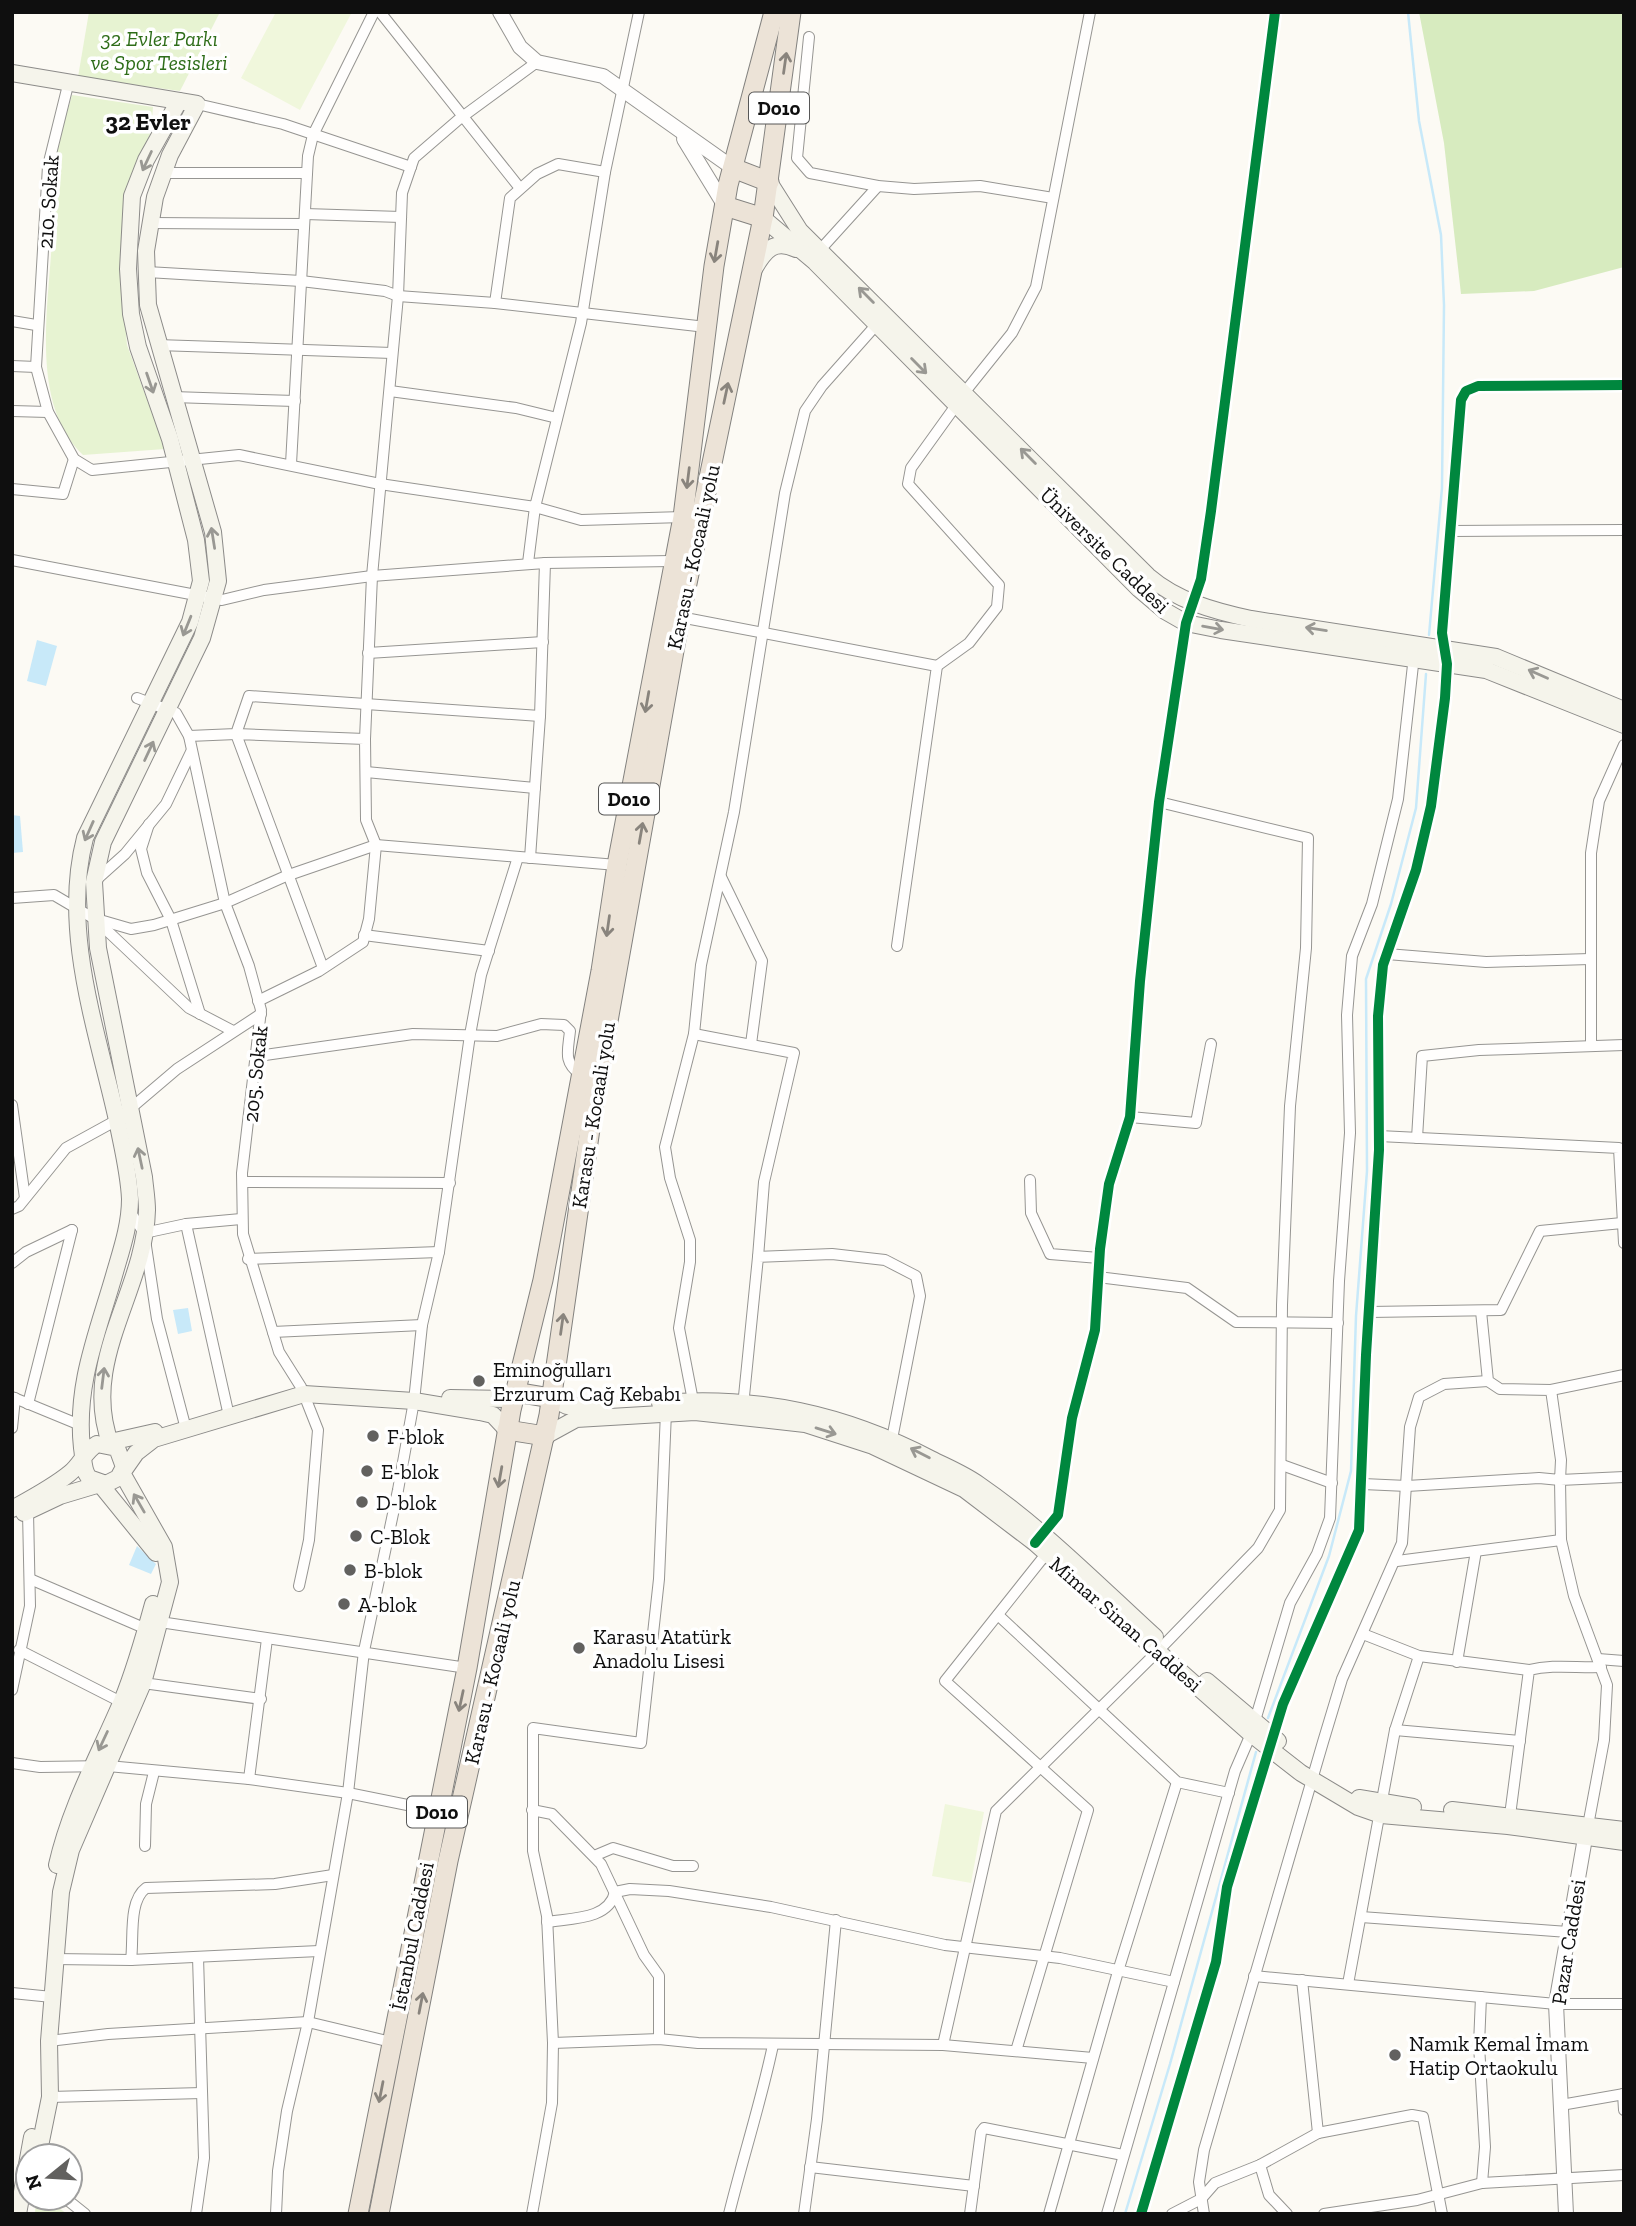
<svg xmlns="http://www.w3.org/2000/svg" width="1636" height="2226" font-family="'Zilla Slab',serif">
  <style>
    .green { fill: #e7f3d2 }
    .forest { fill: #d7ebbf }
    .pitch { fill: #f0f7dc }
    .water { fill: #c8e9f9 }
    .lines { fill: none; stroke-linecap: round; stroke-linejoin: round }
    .stream { stroke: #c8e9f9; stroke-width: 2.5 }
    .minor-casing { stroke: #969592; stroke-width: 12 }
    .tertiary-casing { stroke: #969592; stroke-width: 16 }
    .secondary-casing { stroke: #8c8b89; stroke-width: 18 }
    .trunk-casing { stroke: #83827f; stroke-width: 21 }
    .minor { stroke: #fffefd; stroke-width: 10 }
    .tertiary { stroke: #fffefd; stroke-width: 14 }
    .secondary { stroke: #f5f4eb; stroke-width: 16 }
    .trunk { stroke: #ece3d7; stroke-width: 19 }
    .cycleway-casing { stroke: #fff; stroke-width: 15 }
    .cycleway { stroke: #00873e; stroke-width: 10 }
    .oneway { stroke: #89847d }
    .oneway2 { stroke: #999893 }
    .poi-dot { fill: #62615f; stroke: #fff; stroke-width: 2.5 }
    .labels { text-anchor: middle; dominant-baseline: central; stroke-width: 7; stroke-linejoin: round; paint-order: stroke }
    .shield { fill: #fff; stroke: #575757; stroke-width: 2 }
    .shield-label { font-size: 19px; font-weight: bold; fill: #0f0f0f }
    .park-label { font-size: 21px; font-style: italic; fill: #2e6d19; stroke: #fff }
    .street-label { font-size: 21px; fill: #0f0f0f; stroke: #fff }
    .poi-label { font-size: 21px; fill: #0f0f0f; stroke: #fff; text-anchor: start }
    .quarter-label { font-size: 24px; font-weight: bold; fill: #0f0f0f; stroke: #fff }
  </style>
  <rect width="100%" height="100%" fill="#fcfaf4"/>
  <g class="green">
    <polygon points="89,12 220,12 180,91 78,77"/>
    <path d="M72,95L153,107L151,132L128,184L121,276L127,345L165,449L83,455C29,404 49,305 52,238C53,210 50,179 55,152C59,133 67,114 72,95Z"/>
    <polygon points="36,2198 46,2198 67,2214 35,2214"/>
  </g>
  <polygon class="forest" points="1419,12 1624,12 1624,267 1534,291 1461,294 1444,143"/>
  <g class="pitch">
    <polygon points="276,12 352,12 300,110 241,78"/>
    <polygon points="945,1804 984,1812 971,1883 932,1876"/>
  </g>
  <g class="water">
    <polygon points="37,640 57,646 46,686 27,681"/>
    <polygon points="12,815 20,816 23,852 12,853"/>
    <polygon points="188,1308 192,1331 178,1334 173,1310"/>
    <polygon points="137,1546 156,1564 151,1574 129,1565"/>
  </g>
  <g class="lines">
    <g class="stream">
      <polyline points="1408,12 1419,121 1441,235 1444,305 1442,488 1429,635"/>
      <polyline points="1268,1718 1329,1556 1351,1471 1356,1316 1367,1171 1366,979 1391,904 1416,808 1426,674"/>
      <polyline points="1125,2214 1170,2064 1256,1752"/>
    </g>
    <g class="minor-casing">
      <g id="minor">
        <polyline points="380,12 519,187"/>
        <polyline points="809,37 797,158 810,173 878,186 914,189 980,186 1053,198"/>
        <polyline points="69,81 48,166 36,367 48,412 74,459 92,470 239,455 380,484 535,507 581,323 605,172 639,12"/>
        <polyline points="197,104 283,124 411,167"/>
        <polyline points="163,173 307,173"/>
        <polyline points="305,214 401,217"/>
        <polyline points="151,223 304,224"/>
        <polyline points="820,250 878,186"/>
        <polyline points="147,272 301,281 385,291 398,296 495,303 706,327"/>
        <polyline points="495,303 510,198 537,174 558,164 605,172"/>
        <polyline points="12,321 36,325"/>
        <polyline points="157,345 392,353"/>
        <polyline points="12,366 36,367"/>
        <polyline points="390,391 516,408 557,418"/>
        <polyline points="964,393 1012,333 1036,287 1090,12"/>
        <polyline points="173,397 295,401"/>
        <polyline points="12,411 48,412"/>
        <polyline points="291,464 308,156 313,135 374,12"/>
        <polyline points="12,489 63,494 74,459"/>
        <polyline points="1451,531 1624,530"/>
        <polyline points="12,560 222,600 264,590 372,576 545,563 540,716 530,858"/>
        <polyline points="528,563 535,507 581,520 683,517"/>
        <polyline points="545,563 672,561"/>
        <polyline points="680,617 937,666 897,946"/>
        <polyline points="368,653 543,642"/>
        <polyline points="937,666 969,643 997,607 999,585 908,484 911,468 957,404"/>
        <polyline points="137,698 176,713 189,736 225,903 249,966 261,1010 242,1173 243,1234 279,1352 301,1387 318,1430 309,1540 299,1586"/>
        <polyline points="189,736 236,734 249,696 540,716"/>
        <polyline points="365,739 372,576 398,296 402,193 414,158 458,120 537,62"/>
        <polyline points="366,772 535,788"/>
        <polyline points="149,824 141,849 147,873 171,920 200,1014"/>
        <polyline points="721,877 762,961 751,1044"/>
        <polyline points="96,880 125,854 166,804 191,752"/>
        <polyline points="12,898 54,895 93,918 131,929 154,925 225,903 286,876 376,845 617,865"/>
        <polyline points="98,922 189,1008 233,1031"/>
        <polyline points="364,935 489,951"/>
        <polyline points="1387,954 1486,962 1590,959"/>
        <polyline points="258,1001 319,971 363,942 369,919 376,845 366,820 365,739 236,734 323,968"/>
        <polyline points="694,1034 794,1053 764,1182 758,1257"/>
        <polyline points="1591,1046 1591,853 1599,801 1624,745"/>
        <path d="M258,1056L413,1034L497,1036L541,1024L564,1025L570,1031C568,1051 563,1062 580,1074"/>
        <polyline points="12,1105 25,1198"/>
        <polyline points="1130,1117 1196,1123 1211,1044"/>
        <polyline points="1379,1136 1619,1148 1624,1243"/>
        <polyline points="1417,1138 1422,1056 1479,1050 1624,1045"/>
        <polyline points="1030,1180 1031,1213 1050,1254 1099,1258"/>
        <polyline points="243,1182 450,1183"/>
        <polyline points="12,1209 19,1206 66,1148 117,1120 177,1069 261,1014"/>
        <polyline points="129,1210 144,1233 157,1319 186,1429"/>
        <polyline points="186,1224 229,1416"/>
        <polyline points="144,1233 186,1224 241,1219"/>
        <polyline points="248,1259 439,1252"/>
        <polyline points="12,1263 26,1252 72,1230"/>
        <polyline points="1098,1277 1187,1288 1236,1322 1338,1323"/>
        <polyline points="1369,1312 1501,1310 1540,1231 1622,1223"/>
        <polyline points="273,1332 422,1325"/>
        <polyline points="1551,1390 1624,1375"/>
        <polyline points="12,1397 80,1425"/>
        <polyline points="28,1404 72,1230"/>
        <polyline points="694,1406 679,1328 690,1262 690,1240 670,1178 665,1147 694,1034 701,965 734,812 785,493 805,411 822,386 877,324"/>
        <polyline points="743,1406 758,1257 832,1254 885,1260 916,1276 920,1296 891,1444"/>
        <polyline points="12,1428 15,1398"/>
        <polyline points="1282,1465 1332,1483"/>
        <polyline points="1363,1484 1407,1486 1539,1478 1560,1480 1561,1460 1551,1390 1500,1389 1488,1381 1481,1311"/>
        <polyline points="1039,1538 1058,1515 1072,1418 1095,1330 1100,1249 1109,1184 1130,1117 1140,981 1159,802 1186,623 1201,579 1211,511 1275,12"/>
        <polyline points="1397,1561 1561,1540"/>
        <polyline points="30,1579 151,1631"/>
        <polyline points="998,1615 1177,1782 1229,1793"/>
        <polyline points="160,1622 467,1668"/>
        <polyline points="1363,1634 1419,1656 1529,1670"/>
        <polyline points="19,1650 127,1705"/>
        <polyline points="1598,1659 1624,1661"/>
        <polyline points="1457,1662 1476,1551"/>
        <polyline points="143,1683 261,1699"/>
        <polyline points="12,1690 30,1606 28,1512"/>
        <polyline points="1395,1730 1520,1741"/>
        <polyline points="12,1763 40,1767 108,1766 249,1779 348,1793 437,1811"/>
        <polyline points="249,1779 267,1639"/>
        <polyline points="532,1810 552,1814 601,1864 644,1955 659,1976 659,2039"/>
        <path d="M1509,1823L1529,1670C1553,1664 1576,1668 1601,1667"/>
        <polyline points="1587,1831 1604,1740 1607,1685 1574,1596 1561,1540 1560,1480 1624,1477"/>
        <polyline points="145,1846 146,1804 154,1772"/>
        <polyline points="594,1856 613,1848 673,1866 693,1866"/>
        <polyline points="1361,1917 1568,1932"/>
        <path d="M547,1922C571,1918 609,1920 615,1892L630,1889L669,1891L771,1907L945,1945L1060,1958L1174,1982"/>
        <polyline points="54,1959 131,1960 319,1951"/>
        <path d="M131,1960C134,1939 128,1901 146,1888L275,1884L333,1875"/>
        <polyline points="1254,1976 1556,2004 1624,2004"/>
        <polyline points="1302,1980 1318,2133 1412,2115 1423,2117 1442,2214"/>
        <polyline points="1348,1984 1395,1730 1419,1656"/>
        <polyline points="12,1993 52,1997"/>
        <polyline points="1481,1997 1479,2045 1485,2147 1482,2183"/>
        <polyline points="49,2041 108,2034 308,2022 391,2042"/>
        <polyline points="553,2043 659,2039 698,2043 943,2045 1093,2058"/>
        <polyline points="943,2045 996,1811 1157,1652 1258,1548 1280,1510 1282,1305 1290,1106 1306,948 1308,838 1159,802"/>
        <polyline points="1016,2051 1088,1810 945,1681 1046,1554"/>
        <polyline points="1623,2094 1624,2110"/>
        <polyline points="50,2097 202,2093"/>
        <polyline points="1561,2105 1624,2094"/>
        <polyline points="1260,2165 1269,2195 1287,2214"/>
        <polyline points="810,2167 974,2186"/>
        <polyline points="65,2198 85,2214"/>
        <polyline points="196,2214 204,2158 198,1957"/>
        <polyline points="276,2214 278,2171 287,2111 308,2022 348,1793 364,1651 398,1490 414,1401 422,1325 439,1252 470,1035 481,975 518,857"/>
        <polyline points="532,2214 552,2103 553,2043 547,1916 533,1851 533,1728 641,1743 659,1579 666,1412"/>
        <path d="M729,2214C743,2157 761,2102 773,2045"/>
        <polyline points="804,2214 817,2119 836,1920"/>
        <polyline points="970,2214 981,2132 984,2128 1123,2155"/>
        <polyline points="1049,2214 1119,1968 1177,1782"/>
        <polyline points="1107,2214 1235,1771 1251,1734 1290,1603 1317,1554 1330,1518 1339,1281 1350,1133 1347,1015 1352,956 1372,904 1398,799 1414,656"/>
        <polyline points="1141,2214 1216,1962 1227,1887 1283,1704 1359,1530 1366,1355 1379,1150 1378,1016 1383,965 1416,870 1431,806 1445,698 1447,664 1442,633 1461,400 1466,391 1478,386 1624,385"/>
        <polyline points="1172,2214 1201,2199 1215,2183 1260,2165 1318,2133"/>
        <polyline points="1204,2214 1199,2182 1204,2150 1323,1742 1342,1679 1402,1543 1410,1427 1419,1397 1444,1384 1488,1381"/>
        <polyline points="1324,2214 1417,2200 1482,2183 1624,2175"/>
      </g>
    </g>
    <g class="tertiary-casing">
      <g id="tertiary">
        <polyline points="500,12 520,47 537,62 603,76 733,168"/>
        <polyline points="684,139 725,206"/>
        <polyline points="1566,2214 1556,2004 1585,1838"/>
      </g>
    </g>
    <g class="secondary-casing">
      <g id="secondary">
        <path d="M12,73L197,104L170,155L155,197L146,251L148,305L213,532L218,581L202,638L103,842L94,882L98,948L144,1177C145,1188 147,1199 147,1210C145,1292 79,1361 111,1445"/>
        <path d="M769,182L800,231L1148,576C1177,601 1214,611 1251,619L1496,657L1624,710"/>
        <polyline points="763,218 815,262 1139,589 1165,611 1186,623 1221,630 1486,670 1624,725"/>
        <path d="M754,269C765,250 774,239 796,249"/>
        <polyline points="450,1398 508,1399 515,1392"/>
        <polyline points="551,1398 567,1406 599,1407"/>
        <path d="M660,1403C758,1395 844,1414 931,1459C947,1467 964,1474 978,1484C1042,1528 1098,1585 1155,1637"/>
        <polyline points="545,1436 576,1419 695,1412 805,1424 873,1446 964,1489 1035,1543 1251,1734 1301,1773 1358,1807 1381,1815 1508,1826 1624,1842"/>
        <polyline points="106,1443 155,1432"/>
        <path d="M12,1509C32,1498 53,1487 70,1473C81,1464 85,1451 97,1444L117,1448L124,1467L118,1478L106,1484L89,1478C82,1469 84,1459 82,1448C75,1384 98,1332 115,1272C122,1248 130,1224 130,1199C129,1173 122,1146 117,1120C97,1030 61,930 85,838L190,622L201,581L196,540L170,439L138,347L131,314L128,269L132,196L146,160L179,101"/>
        <polyline points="24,1513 60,1496 100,1484 156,1553"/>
        <polyline points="1207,1681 1278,1741"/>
        <polyline points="1359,1798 1413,1807"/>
        <polyline points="1452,1810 1624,1830"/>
        <path d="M57,1865C70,1807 99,1755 122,1701C135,1669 144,1637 153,1604"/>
        <polyline points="38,2156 50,2097 49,2041 61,1892 71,1850 143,1683 170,1582 164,1547 122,1473 136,1453 154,1439 304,1394 414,1401 480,1412 493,1415 507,1430"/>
        <polyline points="18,2214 32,2137"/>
      </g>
    </g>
    <g class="trunk-casing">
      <g id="trunk">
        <polyline points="733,168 769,182"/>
        <polyline points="725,206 763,218"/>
        <polyline points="515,1392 551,1398"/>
        <polyline points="507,1430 545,1436"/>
        <polyline points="358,2214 467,1668 511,1410 543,1280 601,971 617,865 683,517 714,266 728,185 774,12"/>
        <polyline points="379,2214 448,1861 549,1415 595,1094 680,617 763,218 791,12"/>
      </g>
    </g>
    <use href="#minor" class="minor"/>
    <use href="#tertiary" class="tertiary"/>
    <use href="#secondary" class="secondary"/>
    <use href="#trunk" class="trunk"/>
    <g class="cycleway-casing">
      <g id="cycleway">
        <polyline points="1035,1543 1058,1515 1072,1418 1095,1330 1100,1249 1109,1184 1130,1117 1140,981 1159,802 1186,623 1201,579 1211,511 1275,12"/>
        <polyline points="1141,2214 1216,1962 1227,1887 1283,1704 1359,1530 1366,1355 1379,1150 1378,1016 1383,965 1416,870 1431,806 1445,698 1447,664 1442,633 1461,400 1466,391 1478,386 1624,385"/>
      </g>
    </g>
    <use href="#cycleway" class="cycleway"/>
  </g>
  <defs><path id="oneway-shaft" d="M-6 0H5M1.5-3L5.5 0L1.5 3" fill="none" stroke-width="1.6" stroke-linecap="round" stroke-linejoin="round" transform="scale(1.75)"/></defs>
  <g class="oneway">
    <use href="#oneway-shaft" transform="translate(785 63) rotate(-82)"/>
    <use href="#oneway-shaft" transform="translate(716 252) rotate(100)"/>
    <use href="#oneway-shaft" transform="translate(726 393) rotate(-78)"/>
    <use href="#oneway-shaft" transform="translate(688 478) rotate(97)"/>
    <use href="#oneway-shaft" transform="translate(647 702) rotate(100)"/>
    <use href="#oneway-shaft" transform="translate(641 833) rotate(-80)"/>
    <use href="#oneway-shaft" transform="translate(608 926) rotate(98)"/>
    <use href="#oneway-shaft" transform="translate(562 1324) rotate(-82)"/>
    <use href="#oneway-shaft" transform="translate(500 1477) rotate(100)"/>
    <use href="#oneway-shaft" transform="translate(461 1701) rotate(102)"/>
    <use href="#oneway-shaft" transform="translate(421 2003) rotate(-79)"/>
    <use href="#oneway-shaft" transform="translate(381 2092) rotate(101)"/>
  </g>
  <g class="oneway2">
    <use href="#oneway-shaft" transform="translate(147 161) rotate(115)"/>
    <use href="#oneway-shaft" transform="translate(866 295) rotate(-135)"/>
    <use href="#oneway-shaft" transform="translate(919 366) rotate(45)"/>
    <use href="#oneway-shaft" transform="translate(150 383) rotate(71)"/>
    <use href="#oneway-shaft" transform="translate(1028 456) rotate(-135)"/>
    <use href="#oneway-shaft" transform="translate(213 538) rotate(-99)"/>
    <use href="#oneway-shaft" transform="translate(187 626) rotate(112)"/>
    <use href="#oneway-shaft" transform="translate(1213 628) rotate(10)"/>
    <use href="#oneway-shaft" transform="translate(1316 629) rotate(-171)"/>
    <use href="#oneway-shaft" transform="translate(1538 674) rotate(-156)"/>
    <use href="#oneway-shaft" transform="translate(149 751) rotate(-65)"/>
    <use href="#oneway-shaft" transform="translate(89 831) rotate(114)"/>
    <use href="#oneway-shaft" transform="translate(140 1158) rotate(-102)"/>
    <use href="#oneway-shaft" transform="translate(103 1378) rotate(-83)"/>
    <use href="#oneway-shaft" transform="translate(826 1431) rotate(17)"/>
    <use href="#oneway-shaft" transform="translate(920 1453) rotate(-153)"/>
    <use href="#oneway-shaft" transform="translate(139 1503) rotate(-120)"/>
    <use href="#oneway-shaft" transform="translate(103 1741) rotate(115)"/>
  </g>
  <g class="poi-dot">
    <circle cx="479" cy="1381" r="7"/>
    <circle cx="373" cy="1436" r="7"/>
    <circle cx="367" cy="1471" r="7"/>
    <circle cx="362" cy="1502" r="7"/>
    <circle cx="356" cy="1536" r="7"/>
    <circle cx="350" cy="1570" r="7"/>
    <circle cx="344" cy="1604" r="7"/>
    <circle cx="579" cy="1648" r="7"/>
    <circle cx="1395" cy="2055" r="7"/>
  </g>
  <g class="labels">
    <g class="shield">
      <rect x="749" y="92.5" width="60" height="31" rx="5"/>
      <rect x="599" y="783.5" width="60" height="31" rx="5"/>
      <rect x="407" y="1796.5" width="60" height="31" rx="5"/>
    </g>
    <g class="shield-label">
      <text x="779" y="108">D010</text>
      <text x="629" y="799">D010</text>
      <text x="437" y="1812">D010</text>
    </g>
    <g class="park-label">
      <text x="159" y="38">32 Evler Parkı<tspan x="159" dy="24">ve Spor Tesisleri</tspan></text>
    </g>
    <g class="street-label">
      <text transform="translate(48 202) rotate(-86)">210. Sokak</text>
      <text transform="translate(1105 550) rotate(44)">Üniversite Caddesi</text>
      <text transform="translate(693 557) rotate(-78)">Karasu - Kocaali yolu</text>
      <text transform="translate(255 1074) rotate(-84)">205. Sokak</text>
      <text transform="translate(593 1115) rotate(-81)">Karasu - Kocaali yolu</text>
      <text transform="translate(1126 1624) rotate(41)">Mimar Sinan Caddesi</text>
      <text transform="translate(492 1672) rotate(-77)">Karasu - Kocaali yolu</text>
      <text transform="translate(412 1936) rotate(-79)">İstanbul Caddesi</text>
      <text transform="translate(1568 1942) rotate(-81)">Pazar Caddesi</text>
    </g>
    <g class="poi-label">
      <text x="493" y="1369">Eminoğulları<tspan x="493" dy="24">Erzurum Cağ Kebabı</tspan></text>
      <text x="387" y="1436">F-blok</text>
      <text x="381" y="1471">E-blok</text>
      <text x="376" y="1502">D-blok</text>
      <text x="370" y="1536">C-Blok</text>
      <text x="364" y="1570">B-blok</text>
      <text x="358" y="1604">A-blok</text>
      <text x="593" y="1636">Karasu Atatürk<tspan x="593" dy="24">Anadolu Lisesi</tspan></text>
      <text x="1409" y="2043">Namık Kemal İmam<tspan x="1409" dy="24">Hatip Ortaokulu</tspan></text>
    </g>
    <g class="quarter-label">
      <text x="148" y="121">32 Evler</text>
    </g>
  </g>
  <rect width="1636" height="2226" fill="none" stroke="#0f0f0f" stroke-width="28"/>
  <g transform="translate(49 2177) rotate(252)"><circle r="33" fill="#ffffff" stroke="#9f9f9f" stroke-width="2"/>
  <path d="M0-5L12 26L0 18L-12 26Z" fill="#62615f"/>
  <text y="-10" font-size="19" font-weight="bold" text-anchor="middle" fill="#0f0f0f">N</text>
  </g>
</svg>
